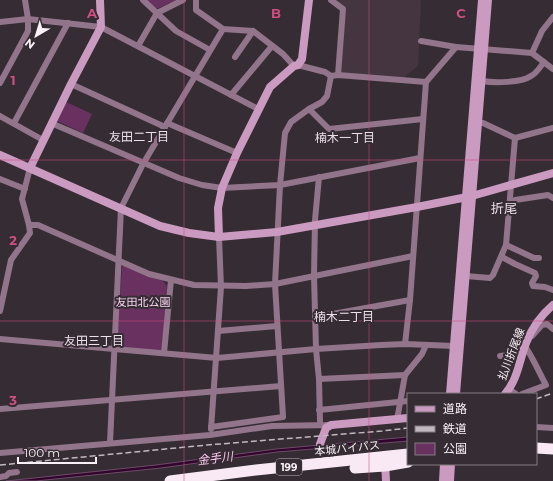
<svg xmlns="http://www.w3.org/2000/svg" width="553" height="481" font-family="Montserrat,'Noto Sans JP',sans-serif">
  <style>
    .built { fill: #453541 }
    .green { fill: #69315f }
    .water { fill: #32052c; stroke: #6d4c69 }
    .lines { fill: none; stroke-linecap: round; stroke-linejoin: round }
    .street { stroke: #92748b; stroke-width: 6 }
    .secondary { stroke: #ca9ac0; stroke-width: 8 }
    .highway { stroke: #f8e9f4; stroke-width: 11 }
    .rail { stroke: #c1b9bf; stroke-width: 1.5; stroke-dasharray: 6 3; stroke-linecap: butt }
    .grid { fill: none; stroke: #d04e82; stroke-width: 1; stroke-opacity: 0.55 }
    .labels { text-anchor: middle; dominant-baseline: central; stroke-width: 4; stroke-linejoin: round; paint-order: stroke }
    .shield { fill: #362c34; stroke: #beb6bc; stroke-width: 1 }
    .shield-label { font-size: 10px; font-weight: bold; fill: #f8f1f6 }
    .park-label { font-size: 11px; fill: #f7d2ef; stroke: #362c34 }
    .street-label { font-size: 11px; fill: #f8f1f6; stroke: #362c34 }
    .neighbourhood-label { font-size: 12px; fill: #eee0ea; stroke: #362c34 }
    .water-label { font-size: 12px; font-style: italic; fill: #fac3ee; stroke: #362c34 }
    .quarter-label { font-size: 13px; fill: #eee0ea; stroke: #362c34 }
    .grid-label { font-size: 13px; text-anchor: middle; font-weight: bold; fill: #d04e82; stroke: #362c34; stroke-width: 4; stroke-linejoin: round; paint-order: stroke }
  </style>
  <rect width="100%" height="100%" fill="#362c34"/>
  <polygon class="built" points="337,0 421,0 418,66 403,78 341,73 344,6"/>
  <g class="green">
    <polygon points="145,0 177,0 156,9"/>
    <polygon points="66,102 92,114 83,133 57,121"/>
    <polygon points="124,265 144,275 163,281 167,286 163,350 160,351 121,347 117,345 122,267"/>
  </g>
  <polygon class="water" points="408,437 408,441 277,452 161,468 36,481 6,481 156,465 276,449"/>
  <g class="lines">
    <g class="street">
      <polyline points="143,0 176,31 210,50"/>
      <polyline points="196,0 196,10 223,29 253,31 283,54 294,66"/>
      <polyline points="331,0 343,9 338,75"/>
      <polyline points="0,22 28,19 101,27 258,109"/>
      <polyline points="421,41 456,47"/>
      <polyline points="138,46 157,13 183,0"/>
      <polyline points="532,53 542,31 553,17"/>
      <polyline points="235,57 253,31"/>
      <polyline points="298,65 325,72 331,76 338,75 426,82 456,47 532,53 553,69"/>
      <path d="M482,81C494,83 521,83 531,76C537,73 540,67 544,62"/>
      <polyline points="0,83 28,31 28,19 25,0"/>
      <polyline points="71,84 165,127"/>
      <polyline points="231,95 272,46"/>
      <polyline points="309,109 329,129 423,119"/>
      <polyline points="0,116 43,140"/>
      <polyline points="14,123 68,23"/>
      <polyline points="51,123 179,178 202,185 222,188 280,185 420,158"/>
      <polyline points="167,123 237,153"/>
      <polyline points="479,123 483,123 515,138 553,128"/>
      <polyline points="319,177 315,220 314,276 316,349 319,379 320,421"/>
      <polyline points="0,179 25,189"/>
      <polyline points="515,200 548,195 553,198"/>
      <polyline points="29,225 38,225 149,274 194,285 246,286 275,284 413,256"/>
      <polyline points="506,245 534,258 539,258"/>
      <polyline points="502,257 515,264 535,273 536,276 532,283 533,286 545,287 553,290"/>
      <polyline points="466,276 490,278 493,275 506,245 515,138"/>
      <polyline points="0,311 11,260 30,233 29,225 22,199 30,168"/>
      <polyline points="316,317 410,300"/>
      <polyline points="218,331 277,326"/>
      <polyline points="532,336 542,325 547,324 553,329"/>
      <polyline points="0,339 217,358 316,349 381,345 405,344 454,346"/>
      <polyline points="405,344 410,300 426,82"/>
      <polyline points="164,353 171,280"/>
      <polyline points="500,356 508,355 524,349"/>
      <polyline points="319,379 405,375"/>
      <polyline points="509,389 516,394"/>
      <path d="M522,394L546,385C542,378 529,350 525,347"/>
      <polyline points="0,409 281,386"/>
      <polyline points="319,410 408,401"/>
      <polyline points="397,420 405,375 422,354 426,345"/>
      <polyline points="211,427 283,417 275,284 280,185 285,133 291,122 309,109 322,102 327,96 331,76"/>
      <polyline points="536,427 553,428"/>
      <polyline points="211,429 221,287 219,237"/>
      <polyline points="110,443 121,208 143,164 223,29"/>
      <polyline points="0,453 210,435 272,426 331,425"/>
      <polyline points="0,477 6,476 9,473 17,472"/>
    </g>
    <g class="secondary">
      <polyline points="0,155 160,226 189,233 219,237 277,232 417,207 472,196 553,173"/>
      <polyline points="30,168 71,84 101,27 100,0"/>
      <polyline points="219,237 218,208 222,188 237,153 270,87 294,66 298,65 302,59 309,0"/>
      <polyline points="450,394 482,0"/>
      <polyline points="456,394 488,0"/>
      <path d="M505,394C518,379 519,361 526,343C532,328 541,315 553,305"/>
      <polyline points="320,444 326,428 331,425 408,418"/>
      <polyline points="385,462 386,481"/>
      <polyline points="443,481 444,464"/>
      <polyline points="450,481 451,464"/>
    </g>
    <g class="highway">
      <polyline points="536,448 553,449"/>
      <polyline points="355,468 385,466 408,462"/>
      <polyline points="170,481 256,470 408,454"/>
    </g>
    <g class="rail">
      <polyline points="536,399 553,393"/>
      <polyline points="0,465 207,445 382,431 408,428"/>
    </g>
  </g>
  <path class="grid" d="M184,0V481M369,0V481M0,160H553M0,321H553"/>
  <g class="labels">
    <rect class="shield" x="276" y="459" width="26" height="16" rx="3"/>
    <g class="shield-label">
      <text x="289" y="467">199</text>
    </g>
    <g class="park-label">
      <text x="143" y="302">友田北公園</text>
    </g>
    <g class="street-label">
      <text transform="translate(511 354) rotate(-69)">払川折尾線</text>
      <text transform="translate(347 448) rotate(-6)">本城バイパス</text>
    </g>
    <g class="neighbourhood-label">
      <text x="139" y="136">友田二丁目</text>
      <text x="345" y="137">楠木一丁目</text>
      <text x="344" y="316">楠木二丁目</text>
      <text x="94" y="340">友田三丁目</text>
    </g>
    <g class="water-label">
      <text transform="translate(215 458) rotate(-7)">金手川</text>
    </g>
    <g class="quarter-label">
      <text x="504" y="208">折尾</text>
    </g>
  </g>
  <g class="grid-label">
    <text x="92" y="18">A</text>
    <text x="276" y="18">B</text>
    <text x="461" y="18">C</text>
    <text x="13" y="85">1</text>
    <text x="13" y="245">2</text>
    <text x="13" y="405">3</text>
  </g>
  <rect x="407" y="393" width="130" height="72" fill="#362c34" stroke="#847b82"/>
  <rect x="415" y="406" width="20" height="6" fill="#ca9ac0" stroke="#847b82"/>
  <text x="443" y="413" font-size="12" fill="#f8f1f6">道路</text>
  <rect x="415" y="426" width="20" height="6" fill="#c1b9bf" stroke="#847b82"/>
  <text x="443" y="433" font-size="12" fill="#f8f1f6">鉄道</text>
  <rect x="415" y="443" width="20" height="12" fill="#69315f" stroke="#847b82"/>
  <text x="443" y="453" font-size="12" fill="#f8f1f6">公園</text>
  <g transform="translate(36 36) rotate(218)" stroke="#362c34" stroke-width="3" paint-order="stroke">
  <path d="M0-3L7 15L0 10L-7 15Z" fill="#f8f1f6"/>
  <text y="-6" font-size="11" font-weight="bold" text-anchor="middle" fill="#f8f1f6">N</text>
  </g>
  <path d="M18 457v6h78v-6" fill="none" stroke="#f8f1f6" stroke-width="2"/>
  <text x="24" y="457" font-size="12" fill="#f8f1f6" stroke="#362c34" stroke-width="3" paint-order="stroke">100 m</text>
</svg>
